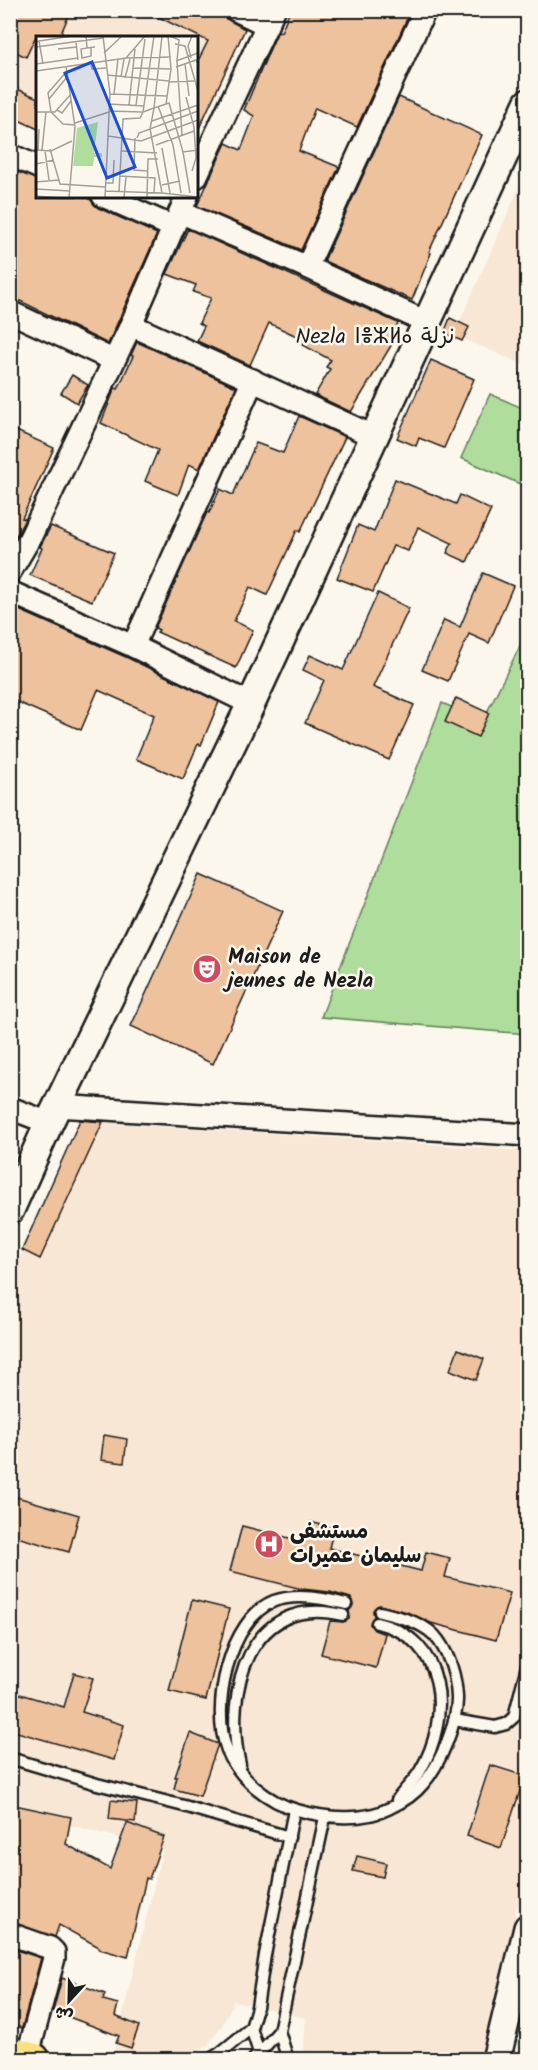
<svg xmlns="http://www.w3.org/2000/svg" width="538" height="2070" font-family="Kalam,'Playpen Sans Arabic','Noto Sans Tifinagh',sans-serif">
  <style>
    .built { fill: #f7e7d4 }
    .green { fill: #aedd9c; stroke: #657c5c; stroke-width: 1.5 }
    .building { fill: #edc29d; stroke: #1c1c1c; stroke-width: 1.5 }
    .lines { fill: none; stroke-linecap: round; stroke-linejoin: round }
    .service-casing { stroke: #1c1c1c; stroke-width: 15 }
    .minor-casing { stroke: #1c1c1c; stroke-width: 26 }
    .tertiary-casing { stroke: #1c1c1c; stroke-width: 32 }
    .primary-casing { stroke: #1c1c1c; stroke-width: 38 }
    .service { stroke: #fbf7ec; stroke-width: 10 }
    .minor { stroke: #fbf7ec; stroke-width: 21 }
    .tertiary { stroke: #fbf7ec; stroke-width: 27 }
    .primary { stroke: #fbe080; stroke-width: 33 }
    .labels { text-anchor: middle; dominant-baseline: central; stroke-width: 5; stroke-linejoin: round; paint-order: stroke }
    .poi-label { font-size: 21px; font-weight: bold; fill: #1c1c1c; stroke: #fbf7ec; text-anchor: start }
    .neighbourhood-label { font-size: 22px; fill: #1c1c1c; stroke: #fbf7ec }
    .inset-road { fill: none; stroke: #a29f99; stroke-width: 1.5 }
    .view { fill: #1d4ed8; fill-opacity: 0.15; stroke: #1d4ed8; stroke-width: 3 }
    .inset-edge { fill: none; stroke: #1c1c1c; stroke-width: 3 }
  </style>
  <rect width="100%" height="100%" fill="#fbf7ec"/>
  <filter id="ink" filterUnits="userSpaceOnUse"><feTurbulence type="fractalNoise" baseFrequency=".0167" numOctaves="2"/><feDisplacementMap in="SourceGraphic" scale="12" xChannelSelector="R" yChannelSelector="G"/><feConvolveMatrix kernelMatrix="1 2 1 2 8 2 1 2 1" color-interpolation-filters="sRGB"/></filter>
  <g filter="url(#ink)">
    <g class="built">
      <polygon points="14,11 210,11 246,27 197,134 196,38 38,38 37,129 11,116 10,19"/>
      <polygon points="527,170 527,366 454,335"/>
      <polygon points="82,1121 527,1151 528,1860 482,2059 308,2059 304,2048 306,2018 234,2001 223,2024 208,2045 183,2059 112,2059 163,1849 11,1810 11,1277"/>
    </g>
    <g class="green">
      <polygon points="490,394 527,410 527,487 461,458"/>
      <polygon points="527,632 527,1034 321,1017 442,703 483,720"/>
    </g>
    <g class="building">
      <polygon points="19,10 71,10 59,38 35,38 26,57 10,49 10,29"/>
      <polygon points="144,10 210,10 245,29 196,135 196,65 208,41"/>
      <polygon points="290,10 411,10 357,127 315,108 299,151 339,167 301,250 197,206 226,143 241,150 254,116 244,110 270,49 278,31 281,32"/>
      <polygon points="10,86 38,98 38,129 10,116"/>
      <polygon points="399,97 482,135 429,252 431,253 412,300 324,261"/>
      <polygon points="10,169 38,179 38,196 87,196 98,208 157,234 108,344 10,296"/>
      <polygon points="188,229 398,323 389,342 392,344 351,412 315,395 330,369 326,367 331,360 303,345 305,340 269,323 250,365 197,341 204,326 199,323 211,298 193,292 196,285 167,274"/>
      <polygon points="450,318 469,327 462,341 444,333"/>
      <polygon points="137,342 236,387 199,469 189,464 178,495 145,481 158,450 101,423 115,388 118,389 133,356 131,355"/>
      <polygon points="431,360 474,379 444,448 419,438 416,446 397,438"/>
      <polygon points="72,375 88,385 77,403 61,393"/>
      <polygon points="299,416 345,437 300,532 297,530 267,595 250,587 234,621 253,630 236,668 157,632 159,630 155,628 207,512 209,513 220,489 233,495 256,443 283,453"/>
      <polygon points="10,428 54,448 22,518 25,519 16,536 14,535 10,542"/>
      <polygon points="395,479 456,504 460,495 491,510 467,562 447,553 452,543 418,527 408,551 393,546 373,592 337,578 358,525 374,532"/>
      <polygon points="51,526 114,553 92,601 30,575 42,548 40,547"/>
      <polygon points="483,573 513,586 489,643 469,634 448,681 422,670 444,620 460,627"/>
      <polygon points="378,593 409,608 373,687 414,705 389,760 305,723 324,680 303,670 310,655 343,670"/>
      <polygon points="10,606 128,658 219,702 201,745 198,744 183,779 136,759 154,715 98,690 81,730 10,699"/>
      <polygon points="456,698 489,713 478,737 445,722"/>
      <polygon points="201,874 283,911 213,1064 131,1026"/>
      <polygon points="80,1120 103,1122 40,1259 22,1250"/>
      <polygon points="458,1349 484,1359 476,1380 450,1370"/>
      <polygon points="104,1435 127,1439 124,1463 101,1460"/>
      <polygon points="10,1495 79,1515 69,1552 10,1535"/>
      <polygon points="310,1522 334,1528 329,1548 421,1571 426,1552 450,1558 445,1577 510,1593 496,1640 431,1623 407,1612 379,1605 373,1610 374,1616 370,1624 374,1630 385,1634 376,1668 321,1654 330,1621 343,1622 349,1619 349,1611 353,1605 351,1598 330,1592 302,1589 230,1571 242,1526 305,1542"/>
      <polygon points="192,1600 229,1609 206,1700 169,1691"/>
      <polygon points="74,1673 93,1678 82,1712 124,1725 114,1760 10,1730 10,1691 64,1707"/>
      <polygon points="190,1733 218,1744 200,1796 174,1789 177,1777 175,1777"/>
      <polygon points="490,1765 525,1776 501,1848 467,1836"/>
      <polygon points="111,1800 137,1803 135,1822 109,1819"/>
      <polygon points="10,1804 71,1817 66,1844 110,1869 127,1823 164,1837 149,1879 146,1878 128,1957 99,1949 99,1947 59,1925 55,1937 10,1922"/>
      <polygon points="357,1856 386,1863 383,1877 353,1871"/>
      <polygon points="10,1948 41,1958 22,2028 10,2024"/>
      <polygon points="62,1978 105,1994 103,2000 118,2004 115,2016 139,2026 131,2048 116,2043 119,2036 53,2011"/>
    </g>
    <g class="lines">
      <g class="service-casing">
        <g id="service">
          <path d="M346,1604C324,1598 296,1593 274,1601C229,1619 210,1708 227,1750C238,1778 268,1802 297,1810C325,1818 363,1822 390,1808C401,1803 415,1794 423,1784C440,1765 458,1722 457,1697C456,1678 450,1657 439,1641C427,1623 400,1617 380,1612"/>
          <path d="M377,1623C447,1639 452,1717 420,1771C414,1781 404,1790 397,1800"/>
          <polyline points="454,1720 495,1727 506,1724 514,1717 528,1662"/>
          <polyline points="10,1758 97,1784 184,1806 289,1837"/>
          <path d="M240,1765C223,1693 249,1592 343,1615"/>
          <polyline points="279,2031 288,2060"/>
          <polyline points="260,2056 251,2028 257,2007 265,1955 294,1810"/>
          <polyline points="209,2060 220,2053 251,2028"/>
          <polyline points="253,2060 279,2031 325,1817"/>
        </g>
      </g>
      <g class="minor-casing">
        <g id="minor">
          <polyline points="236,10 267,25"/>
          <polyline points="10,155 38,167"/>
          <polyline points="196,177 274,10"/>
          <polyline points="103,196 173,227"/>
          <polyline points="180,212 307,267 428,323"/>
          <polyline points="307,267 425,10"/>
          <polyline points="10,312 113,360"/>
          <polyline points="131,325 373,436"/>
          <polyline points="10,572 30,538 131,325 187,196"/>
          <polyline points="10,592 133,646 251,704"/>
          <polyline points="133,646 253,380"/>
          <polyline points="57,1106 528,1135"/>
          <polyline points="10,1108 49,1123"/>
          <polyline points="10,1934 50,1948 54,1952 54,1958 27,2058"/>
        </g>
      </g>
      <g class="tertiary-casing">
        <g id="tertiary">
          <polyline points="10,1210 49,1123 251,704 528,103"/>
          <polyline points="496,2060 528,1928"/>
        </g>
      </g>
      <g class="primary-casing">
        <polyline id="primary" points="10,2054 33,2060"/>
      </g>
      <use href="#service" class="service"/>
      <use href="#minor" class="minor"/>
      <use href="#tertiary" class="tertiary"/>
      <use href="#primary" class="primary"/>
    </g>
  </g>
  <defs>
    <g id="theatre-disc" transform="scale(1.5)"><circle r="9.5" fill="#d1495b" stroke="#fbf7ec"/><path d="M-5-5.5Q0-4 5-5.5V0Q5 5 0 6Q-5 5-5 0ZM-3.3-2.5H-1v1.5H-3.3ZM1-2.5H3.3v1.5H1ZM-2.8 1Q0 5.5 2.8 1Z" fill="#fff"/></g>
    <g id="hospital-disc" transform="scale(1.5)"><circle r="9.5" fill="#d1495b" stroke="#fbf7ec"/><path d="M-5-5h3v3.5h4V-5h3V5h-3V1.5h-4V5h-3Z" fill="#fff"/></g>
  </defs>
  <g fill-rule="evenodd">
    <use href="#theatre-disc" x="207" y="969"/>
    <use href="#hospital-disc" x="269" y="1544"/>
  </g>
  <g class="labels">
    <g class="poi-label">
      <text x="228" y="957">Maison de<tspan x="228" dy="24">jeunes de Nezla</tspan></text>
      <text x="290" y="1532">مستشفى<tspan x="290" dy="24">سليمان عميرات</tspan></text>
    </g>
    <g class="neighbourhood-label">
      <text x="375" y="337">Nezla ⵏⴻⵣⵍⴰ نزلة</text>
    </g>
  </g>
  <g transform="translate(36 36)">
    <rect width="162" height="162" fill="#fbf7ec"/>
    <path d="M62,86L58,117H66V121H58L57,130H37L41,92Z" fill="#aedd9c"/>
    <path class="inset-road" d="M50,0L51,12L59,11M67,0L74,58L69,162M118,0L107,76L118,72L126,0M134,0L143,4L141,25L146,99M3,5L36,0M0,6L3,5L7,28M40,6L42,24M139,8L149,10L162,55M0,11L67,2M51,12L45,13L46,22L55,20V11M22,13L41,11M68,17L86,0M91,22L135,21M155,22L152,10L156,0M140,25L162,17M55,27L56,33L70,32M0,28L42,22M149,28L153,60M30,30L39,91L33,162M140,31L160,24L162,28M97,32L135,33M0,35L90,22L109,0M71,39L133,45M31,41L13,63L15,76L27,88L39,89M85,41L88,23M89,42L94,23M133,46L158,45M74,58L131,60M78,58L82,23M150,61L158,91L160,122L156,135M13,63L12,57L31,35M73,68L108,70M130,68L135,33L132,0M93,69L99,13M100,69L109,3M122,70L137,109L145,157M21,74L26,77L35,65M73,75L106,76M0,76H19L35,58M116,85L162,69M39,87L73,76M72,100L105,105L162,84M99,102L98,134L112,135M101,102L103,97L162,75M120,109L158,95M126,112L134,157M14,113L24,148L69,151M0,114L15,115L36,105M2,114L3,93M6,114L10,76M162,114L147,116L133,67L118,72L114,93L126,157L162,161M9,115L13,144M86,115L121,117M147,116L154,157M0,128L18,124M84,140L119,142L118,157M0,146L23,144M69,147H77L78,124M126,149L144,145M0,153L34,155M69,155L126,157M83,156L87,83L104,82L107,76M0,160L24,162M88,162L90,141M111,162L112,123H122"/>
    <path class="view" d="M56,26L99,131L71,142L29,37Z"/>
    <rect width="162" height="162" class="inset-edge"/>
  </g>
  <rect width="538" height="2070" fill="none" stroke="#fbf7ec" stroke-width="36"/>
  <rect x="18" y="18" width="502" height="2034" fill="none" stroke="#1c1c1c" stroke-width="2" filter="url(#ink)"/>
  <g transform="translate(69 2001) rotate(202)" stroke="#fbf7ec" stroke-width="4.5" paint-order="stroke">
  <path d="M0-4.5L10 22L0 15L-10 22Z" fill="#1c1c1c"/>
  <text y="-9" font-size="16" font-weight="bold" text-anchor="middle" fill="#1c1c1c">ش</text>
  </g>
</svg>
